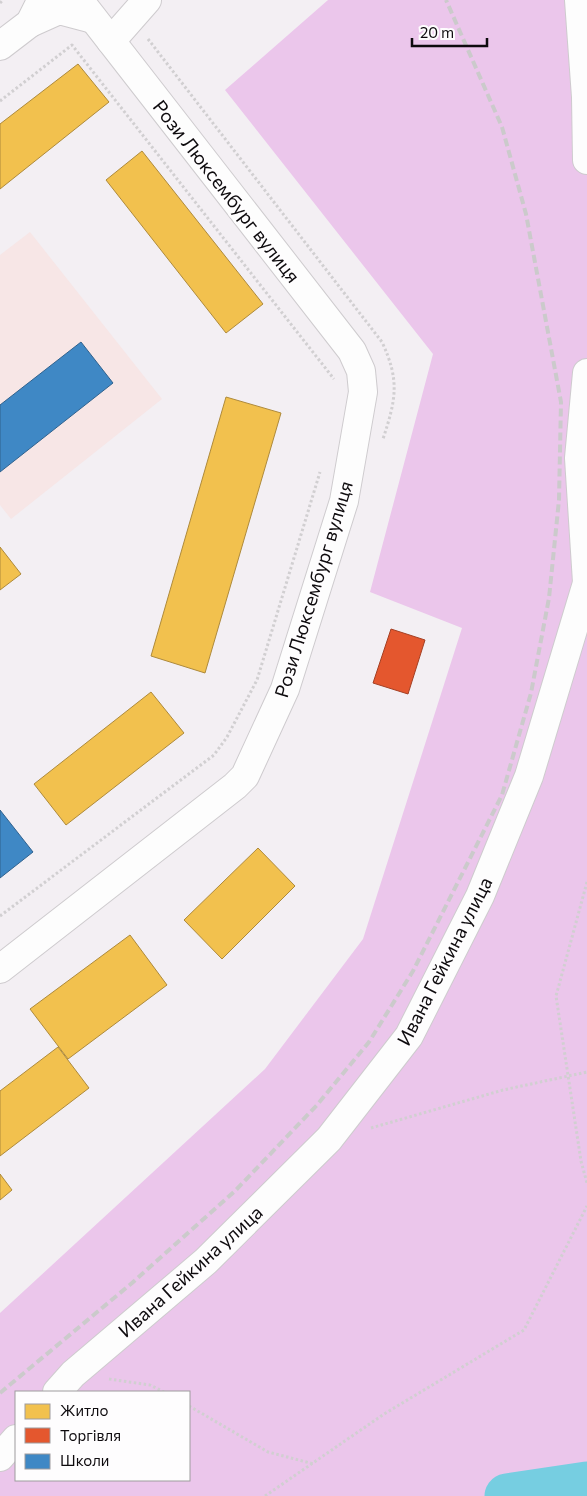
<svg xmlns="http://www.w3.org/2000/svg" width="587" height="1496" font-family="Commissioner,sans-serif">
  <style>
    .education { fill: #f7e6e6 }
    .forest { fill: #ebc6eb; fill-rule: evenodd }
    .homes { fill: #f2c14e; stroke: #ae8a3b }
    .shops { fill: #e4572e; stroke: #a44024 }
    .schools { fill: #3f88c5; stroke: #30628e }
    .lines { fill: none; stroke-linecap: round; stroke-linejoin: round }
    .river { stroke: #76cee1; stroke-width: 45 }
    .minor-casing { stroke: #cecbce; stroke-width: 30 }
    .path { stroke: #d1cfd1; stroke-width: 3; stroke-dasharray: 2.5 2.5; stroke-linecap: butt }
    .minor { stroke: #fdfdfd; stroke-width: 28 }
    .rail { stroke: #cbcacb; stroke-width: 4; stroke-dasharray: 8 4; stroke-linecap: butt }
    .labels { text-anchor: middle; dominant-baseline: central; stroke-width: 5; stroke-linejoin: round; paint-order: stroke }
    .street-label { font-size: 19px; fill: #0e0b0e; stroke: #fefdfe }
  </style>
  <rect width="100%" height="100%" fill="#f3eff3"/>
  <polygon class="education" points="30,232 162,399 11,519 0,505 0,255"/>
  <path class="forest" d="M328,0H587V1466L560,1477L554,1496H0V1313L265,1069L363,939L462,628L370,592L433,354L225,90ZM16,1392H189V1480H16Z"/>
  <g class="homes">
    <polygon points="78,64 109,102 0,189 0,124"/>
    <polygon points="142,151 263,304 226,333 106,180"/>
    <polygon points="226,397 281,413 205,673 151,656"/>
    <polygon points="0,547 21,574 0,590"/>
    <polygon points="151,692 184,733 66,825 34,784"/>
    <polygon points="258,848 295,886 222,959 184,920"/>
    <polygon points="130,935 167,985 68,1059 30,1009"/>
    <polygon points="58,1047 89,1088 0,1156 0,1091"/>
    <polygon points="0,1174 12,1190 0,1200"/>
  </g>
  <polygon class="shops" points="391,629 425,640 408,694 373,683"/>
  <g class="schools">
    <polygon points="81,342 113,383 0,472 0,405"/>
    <polygon points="0,810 33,852 0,878"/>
  </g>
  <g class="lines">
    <polyline class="river" points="507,1496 587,1484"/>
    <g class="minor-casing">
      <g id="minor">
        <polyline points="579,0 586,97 587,160"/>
        <polyline points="30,23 59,10 93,19"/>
        <polyline points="111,41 147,0"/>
        <polyline points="0,46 30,23 38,7"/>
        <polyline points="587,373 579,458 587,582"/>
        <polyline points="0,969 235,786 245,776 285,689 344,501 363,392 361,371 352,351 79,0"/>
        <polyline points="57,1392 73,1374 206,1261 329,1139 409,1036 480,896 529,776 587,583"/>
        <polyline points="0,1457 16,1439"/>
      </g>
    </g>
    <g class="path">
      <polyline points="0,3 3,0"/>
      <path d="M148,39L382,342C400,381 396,399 383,439"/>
      <polyline points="0,101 72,45 334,379"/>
      <polyline points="587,882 556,996 581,1161 587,1183"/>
      <polyline points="0,916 214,755 227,737 257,680 320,472"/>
      <polyline points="371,1128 503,1090 587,1072"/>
      <polyline points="109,1379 150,1385 164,1392"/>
      <polyline points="189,1406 268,1452 314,1464"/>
      <polyline points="265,1496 384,1414 524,1330 587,1206"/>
    </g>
    <use href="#minor" class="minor"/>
    <polyline class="rail" points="0,1393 132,1283 235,1191 317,1105 369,1042 413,971 502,795 531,693 549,598 559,500 561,402 526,214 502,127 446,0"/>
  </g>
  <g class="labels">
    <g class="street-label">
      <text transform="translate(227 191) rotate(52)">Рози Люксембург вулиця</text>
      <text transform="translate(313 589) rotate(-73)">Рози Люксембург вулиця</text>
      <text transform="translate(444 961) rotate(-63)">Ивана Гейкина улица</text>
      <text transform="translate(190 1271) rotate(-42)">Ивана Гейкина улица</text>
    </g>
  </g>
  <rect x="15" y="1391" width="175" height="90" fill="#fefdfe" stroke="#9e9c9e"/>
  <rect x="25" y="1404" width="25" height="15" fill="#f2c14e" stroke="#9e9c9e"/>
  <text x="60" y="1416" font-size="15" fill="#0e0b0e">Житло</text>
  <rect x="25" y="1428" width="25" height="15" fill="#e4572e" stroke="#9e9c9e"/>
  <text x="60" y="1441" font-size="15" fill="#0e0b0e">Торгівля</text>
  <rect x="25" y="1454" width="25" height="15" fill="#3f88c5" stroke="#9e9c9e"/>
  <text x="60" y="1466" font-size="15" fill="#0e0b0e">Школи</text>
  <path d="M412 38v8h75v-8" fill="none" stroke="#0e0b0e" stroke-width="2.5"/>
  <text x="420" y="38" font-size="15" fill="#0e0b0e" stroke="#fefdfe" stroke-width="4" paint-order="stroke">20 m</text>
</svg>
